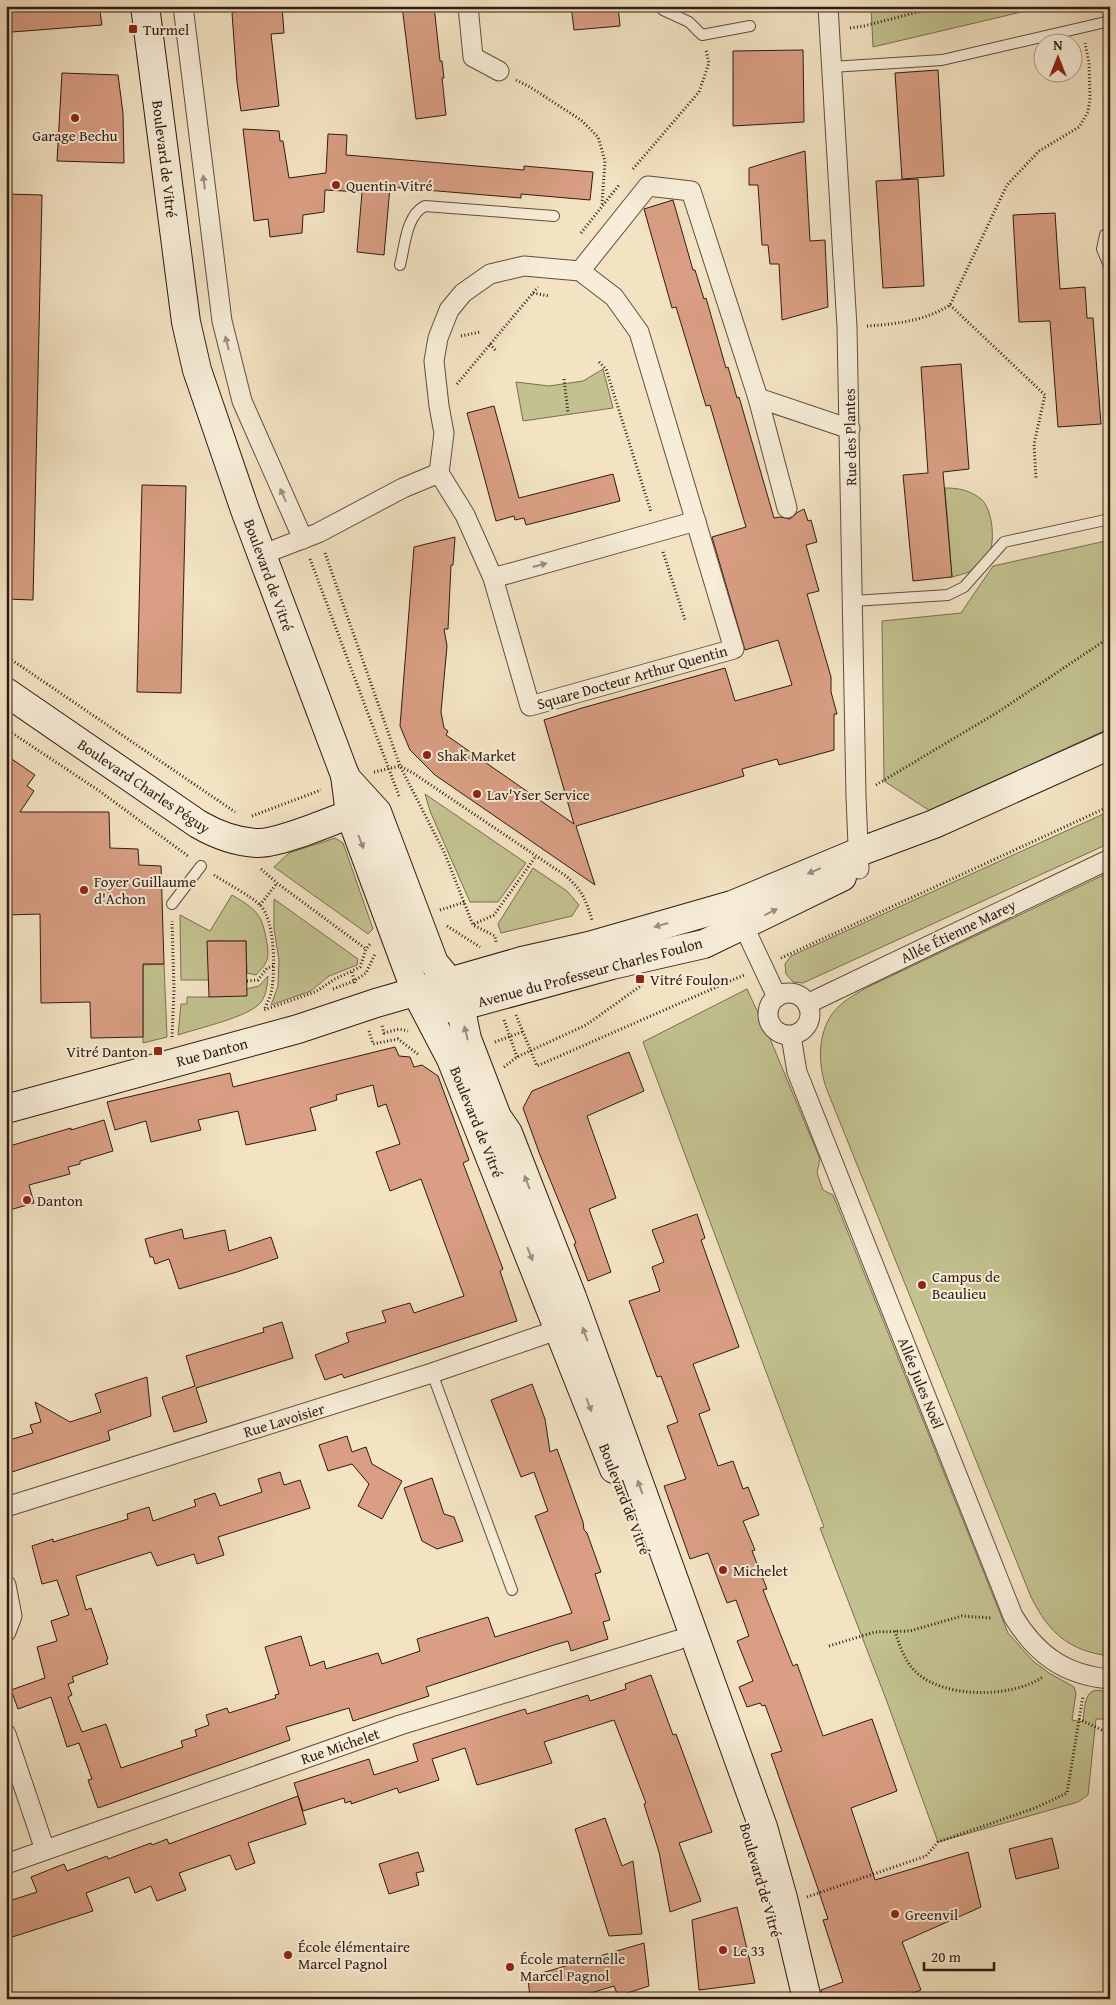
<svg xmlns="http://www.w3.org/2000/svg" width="1116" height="2005" font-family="'Gentium Book Plus',serif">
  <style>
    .green { fill: #c2c18f; stroke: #796e50 }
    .building { fill: #d99e83; stroke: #301a12 }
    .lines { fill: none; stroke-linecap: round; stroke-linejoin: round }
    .lane-casing { stroke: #614c3e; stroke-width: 12 }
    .street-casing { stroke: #614c3e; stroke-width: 21 }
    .secondary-casing { stroke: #301a12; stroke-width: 30 }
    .path { stroke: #301a12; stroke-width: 3; stroke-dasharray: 1 2.5; stroke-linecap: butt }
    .lane { stroke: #f7edd8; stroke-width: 10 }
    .street { stroke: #f7edd8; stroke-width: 19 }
    .secondary { stroke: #f7edd8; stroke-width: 28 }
    .oneway { fill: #9d8e7f }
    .poi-dot { fill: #8f2418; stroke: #f7edd8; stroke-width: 2 }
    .labels { text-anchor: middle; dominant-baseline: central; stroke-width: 4; stroke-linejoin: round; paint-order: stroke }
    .poi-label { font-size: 15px; fill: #301a12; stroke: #f7edd8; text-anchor: start }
    .street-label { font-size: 15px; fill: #301a12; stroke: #f7edd8 }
  </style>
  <rect width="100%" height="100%" fill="#f3e3c3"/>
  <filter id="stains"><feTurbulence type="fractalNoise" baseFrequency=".004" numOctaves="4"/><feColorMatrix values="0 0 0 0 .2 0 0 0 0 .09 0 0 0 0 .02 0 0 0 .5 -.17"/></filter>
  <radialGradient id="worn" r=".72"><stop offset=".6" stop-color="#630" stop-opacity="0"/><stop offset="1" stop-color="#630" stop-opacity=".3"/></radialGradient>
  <g class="green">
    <polygon points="871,6 1047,6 873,47"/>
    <polygon points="603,369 613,408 523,421 516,382 549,386 583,381"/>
    <path d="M945,488C958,488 970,490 981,499C994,510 997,551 984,563C976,571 963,574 952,577Z"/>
    <polygon points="1110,540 1110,728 930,811 884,781 882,621 961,613 993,566"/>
    <polygon points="425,794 526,863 498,902 470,902 430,811"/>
    <polygon points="1110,811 1110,843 803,983 793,982 786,974 785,964 791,956"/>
    <polygon points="335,838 343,843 373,929 368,934 274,867 289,853"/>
    <polygon points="533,868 567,891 579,905 572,916 501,933 498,924"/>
    <path d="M1110,872V1656C1069,1651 1049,1633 1031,1597L827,1090C818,1066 817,1036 832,1014C841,1002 854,995 866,988Z"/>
    <path d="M232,895C257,910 262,914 267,943C268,948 269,958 266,962C264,967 259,971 256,975L247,973L246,941H208L209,980H181L180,915L210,931Z"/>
    <polygon points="274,899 358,959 357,965 329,976 311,991 271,1005 278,986 279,960 274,929"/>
    <polygon points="164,964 167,1037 143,1043 143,965"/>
    <path d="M268,976C267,985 267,994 261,1002C250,1017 198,1028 178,1035L181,1004H187V997H209L259,986Z"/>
    <path d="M747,989L771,1041L820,1159L817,1173L823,1190L833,1195L1008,1633L1033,1661L1049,1673L1074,1687L1076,1693L1072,1720L1083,1722C1084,1714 1084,1694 1093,1691C1097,1689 1105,1692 1110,1692V1719H1096L1088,1795L1078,1802L938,1842L886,1699L820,1528L824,1527L643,1042Z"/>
  </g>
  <g class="building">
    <polygon points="9,6 99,6 102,25 12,32"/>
    <polygon points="235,6 282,6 284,33 271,34 279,106 241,111 237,82 232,13 235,12"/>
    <polygon points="402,6 434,6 440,61 442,61 444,78 442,78 446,115 416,119"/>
    <polygon points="571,6 618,6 620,26 574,30"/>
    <polygon points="803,50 804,122 733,126 733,51"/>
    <polygon points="938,70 944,176 902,179 895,73"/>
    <polygon points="62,73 118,75 123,113 124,163 57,161"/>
    <polygon points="243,129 279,131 280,141 283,141 289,178 326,173 328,134 347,135 346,155 524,170 524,166 593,172 590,200 521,194 521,198 390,187 384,255 357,252 362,192 325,190 324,212 303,215 302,233 270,237 268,219 254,221"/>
    <polygon points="805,151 810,241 825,240 828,307 782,320 779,264 770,264 768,245 762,245 758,185 749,185 749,168"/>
    <polygon points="918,179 924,286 883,288 876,181"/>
    <polygon points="6,194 42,195 33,600 6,599"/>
    <polygon points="673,200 693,270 695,270 704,299 706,298 726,368 728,367 737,398 739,397 774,518 780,517 790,519 798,512 804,509 808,521 811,520 817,542 806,545 819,591 807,594 831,677 831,692 837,714 834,714 834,750 779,765 777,759 742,769 744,776 576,826 595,885 435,775 410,750 400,726 414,547 455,537 453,565 451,565 448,629 444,629 447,646 441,712 444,728 448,731 446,735 574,824 544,720 582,708 725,668 735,701 792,685 778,640 745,650 712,537 746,527 710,405 706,406 676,307 672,308 644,209"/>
    <polygon points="1055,213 1060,289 1085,287 1087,318 1093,318 1101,424 1058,427 1050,321 1019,322 1013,215"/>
    <polygon points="961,364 969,469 943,472 952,577 913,581 903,475 928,473 921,367"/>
    <polygon points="494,406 519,498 613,474 620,501 526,525 524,518 515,520 514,516 496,521 467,413"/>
    <polygon points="142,485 186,486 181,693 137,692"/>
    <polygon points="6,755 35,775 27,786 34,791 20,812 109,812 110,848 138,849 139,865 161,866 164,964 143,964 143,1037 91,1038 90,1002 41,1003 40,914 6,915"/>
    <polygon points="207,941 246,941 247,996 209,997"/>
    <polygon points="395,1047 399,1056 410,1057 414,1067 422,1065 438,1076 469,1160 463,1163 503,1269 500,1271 517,1321 344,1378 342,1374 325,1380 315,1355 349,1342 346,1333 386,1322 382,1311 410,1303 414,1313 464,1296 421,1179 390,1191 376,1152 400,1144 386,1104 378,1107 373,1085 336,1095 337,1100 310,1108 316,1130 246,1145 238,1111 198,1120 201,1130 151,1142 146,1121 115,1130 107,1102 230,1073 233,1087"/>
    <polygon points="629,1052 644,1091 587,1116 616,1198 589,1209 611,1272 588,1281 574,1244 576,1243 540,1155 523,1108 532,1091"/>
    <polygon points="104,1120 113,1151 80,1161 80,1164 68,1167 70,1174 29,1185 34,1203 6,1211 6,1147 71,1128 71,1130"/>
    <polygon points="697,1214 705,1238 701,1240 739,1347 693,1364 710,1410 699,1414 718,1466 733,1461 743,1489 748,1487 759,1515 743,1521 755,1550 752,1551 767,1589 763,1590 793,1666 797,1664 823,1736 872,1719 897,1791 851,1808 875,1880 968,1852 981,1907 902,1942 921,1990 897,1999 822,1999 821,1990 843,1982 823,1920 828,1919 816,1883 771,1754 782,1751 765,1705 762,1706 760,1703 747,1707 739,1687 753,1681 737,1641 749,1636 736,1600 727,1603 708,1553 690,1559 664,1486 686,1479 667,1426 678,1422 661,1376 657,1377 629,1301 660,1291 652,1267 664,1262 652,1230"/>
    <polygon points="182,1229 184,1239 225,1230 229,1251 271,1237 278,1258 237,1272 179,1289 169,1259 155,1264 153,1257 150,1257 145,1239"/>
    <polygon points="282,1322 293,1358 196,1388 207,1422 174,1432 162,1397 195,1386 186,1356 264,1332 263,1328"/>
    <polygon points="147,1377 151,1416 108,1431 110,1440 12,1472 6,1454 6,1441 33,1433 30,1425 41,1422 35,1402 70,1422 101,1412 95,1394"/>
    <polygon points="532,1384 545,1419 550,1452 557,1449 583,1522 584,1530 587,1533 601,1572 595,1574 610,1620 603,1622 608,1639 571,1651 568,1641 554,1645 426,1687 429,1696 353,1721 349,1708 286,1727 290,1740 98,1808 88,1780 92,1779 79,1743 67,1747 51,1697 18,1709 11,1690 45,1678 37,1647 57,1641 51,1621 69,1615 57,1580 42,1584 32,1546 53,1539 53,1542 128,1519 127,1514 149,1507 153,1521 196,1506 194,1500 215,1493 220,1506 262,1492 258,1479 280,1472 284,1485 300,1480 310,1508 218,1537 224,1555 197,1564 194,1554 157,1566 151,1552 76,1576 86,1610 91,1608 108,1659 106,1660 108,1664 72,1677 74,1682 68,1684 72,1695 68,1697 82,1732 106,1724 121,1768 183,1747 181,1741 197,1736 195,1730 209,1725 206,1715 227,1708 229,1713 276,1698 275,1695 279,1694 265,1647 301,1636 310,1666 324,1661 326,1669 378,1653 382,1664 420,1651 417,1639 488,1617 495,1637 572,1613 535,1516 548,1511 534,1472 521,1477 491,1400"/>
    <polygon points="347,1436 352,1452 366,1447 372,1464 402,1481 382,1519 358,1506 369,1484 352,1464 328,1471 319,1445"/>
    <polygon points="432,1478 444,1514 454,1517 463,1541 437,1549 422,1541 404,1488"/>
    <polygon points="651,1675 673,1735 676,1734 712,1832 679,1843 701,1901 670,1912 659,1852 644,1804 646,1803 614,1720 544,1742 552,1763 488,1782 477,1785 465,1748 432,1759 439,1780 399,1793 397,1788 351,1804 351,1801 345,1803 344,1798 303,1811 294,1783 369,1759 374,1775 418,1761 413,1744 525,1709 527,1714 588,1695 590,1701 626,1689 625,1684"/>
    <polygon points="298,1796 306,1824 248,1843 255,1863 236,1870 230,1855 179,1873 186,1890 157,1901 151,1886 135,1893 129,1877 86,1893 93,1911 6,1939 6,1902 37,1892 31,1877 64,1864 67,1871 107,1856 108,1859 151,1843 152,1845 167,1839 169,1844"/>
    <polygon points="605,1818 622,1866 633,1861 642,1934 609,1936 575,1829"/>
    <polygon points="1052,1838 1059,1868 1016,1879 1009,1849"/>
    <polygon points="418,1852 424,1871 416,1873 419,1885 389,1894 379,1864"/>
    <polygon points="737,1907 755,1983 699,1990 692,1920"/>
    <polygon points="644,1943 649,1986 618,1996 614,1986 571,1999 530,1999 528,1977"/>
  </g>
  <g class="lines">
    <g class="lane-casing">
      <g id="lane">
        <polyline points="659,6 663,10 689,22 702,35 750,26"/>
        <polyline points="831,67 942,60 1110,21"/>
        <polyline points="1110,234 1105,235 1102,249 1110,268"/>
        <path d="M400,265C405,246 406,215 425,206L554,216"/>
        <polyline points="853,601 948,595 964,587 1004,542 1110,519"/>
        <polyline points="172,904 201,866"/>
        <polyline points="432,1373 512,1590"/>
      </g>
    </g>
    <g class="street-casing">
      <g id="street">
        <polyline points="183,6 222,321 242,401 303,539"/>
        <polyline points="468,6 473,57 499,71"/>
        <polyline points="828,6 847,327 856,797 859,869"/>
        <polygon points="524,266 580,271 614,297 639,332 734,649 530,706 493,578 465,515 439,473 444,433 439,406 434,361 438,338 449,310 463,293 490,274"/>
        <polyline points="580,271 648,186 691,191 758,398 787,508"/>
        <polyline points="758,398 850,429"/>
        <polyline points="261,555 318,533 403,488 439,473"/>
        <polyline points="493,578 696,521"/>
        <polyline points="738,914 777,997"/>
        <circle cx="789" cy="1014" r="21"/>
        <polyline points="807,1004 1110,859"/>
        <path d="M791,1036L797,1072L1013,1616C1036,1654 1064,1675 1110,1679"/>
        <polyline points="6,1507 432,1373 560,1329"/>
        <polyline points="6,1585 12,1616 6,1632"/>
        <polyline points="6,1734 45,1850"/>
        <polyline points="6,1864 400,1725 678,1640"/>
      </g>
    </g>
    <g class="secondary-casing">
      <g id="secondary">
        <polyline points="145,6 186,322 197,370 245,510 346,778 377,812 434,963 450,982 463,1020 467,1039 497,1117 508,1133 572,1297 763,1827 783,1898 807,1999"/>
        <path d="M6,692L198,824C217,835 236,842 257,843C278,844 329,822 350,814"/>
        <polyline points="345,775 350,814 416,992 451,1059 614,1469"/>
        <polyline points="441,1009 458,1007 612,965 704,944 842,877"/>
        <polyline points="6,1109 298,1029 376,1003 522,961 589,946 732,905 859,852 934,824 1110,745"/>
      </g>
    </g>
    <g class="path">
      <polyline points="850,28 864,26 922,11 929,6"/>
      <polyline points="516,80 530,87 581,120 598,137 605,161 602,204"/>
      <polyline points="633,169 699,92 709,63 706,50"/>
      <polyline points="581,233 619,185"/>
      <polyline points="533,293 549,296"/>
      <polyline points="950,305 1045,395 1034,444 1036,478"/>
      <path d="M867,326C896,324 925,321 950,305L1007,185L1039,151L1079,127L1088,112L1090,98L1089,63L1085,43"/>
      <polyline points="461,336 480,332"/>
      <polyline points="490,344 497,352"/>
      <polyline points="599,362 606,369 651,512"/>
      <polyline points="564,379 568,413"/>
      <polyline points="457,384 538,287"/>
      <polyline points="663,552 685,620"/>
      <polyline points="325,553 400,766 444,852 473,925 495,936 496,942"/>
      <polyline points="310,559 399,796"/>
      <polyline points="6,656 235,812"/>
      <polyline points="6,729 98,790 188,856"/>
      <path d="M374,772L400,766L413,773L566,876C582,890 586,900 592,920"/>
      <polyline points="876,785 998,712 1110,637"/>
      <polyline points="252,816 321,790"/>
      <polyline points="261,869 277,883 366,949"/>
      <path d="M214,875C226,883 251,896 260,905C275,920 275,968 272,988C271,996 267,1003 264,1010L315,992L335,979L360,967L366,949L370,944"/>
      <polyline points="260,905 277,883"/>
      <polyline points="440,910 465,902"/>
      <polyline points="474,924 494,915 536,856"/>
      <polyline points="447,926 480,947"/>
      <polyline points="781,958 1110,806"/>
      <polyline points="352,972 355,984"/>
      <polyline points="247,981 258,980 267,968 273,966"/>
      <polyline points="333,989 354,981 366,973 375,954"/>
      <polyline points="516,1015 537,1066 744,975"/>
      <polyline points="504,1020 517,1057"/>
      <polyline points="382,1026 384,1033 399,1029 408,1031"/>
      <polyline points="369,1031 373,1044 398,1039 419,1055"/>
      <polyline points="172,1037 174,990 172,921"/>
      <polyline points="495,1042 522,1032"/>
      <polyline points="504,1067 517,1057 586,1025 642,985"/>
      <path d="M895,1631C899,1645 905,1662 916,1672C944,1699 1012,1698 1043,1677"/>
      <polyline points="829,1646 875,1632 910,1631 962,1616 992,1618"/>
      <polyline points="1079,1719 1110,1734"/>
      <polyline points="807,1897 926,1856 938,1842 1035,1808 1067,1793 1083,1696"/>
    </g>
    <use href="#lane" class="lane"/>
    <use href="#street" class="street"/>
    <use href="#secondary" class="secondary"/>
  </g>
  <defs><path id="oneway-solid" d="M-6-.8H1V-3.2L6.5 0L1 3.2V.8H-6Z" transform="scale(1.25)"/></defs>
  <g class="oneway">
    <use href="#oneway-solid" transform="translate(204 182) rotate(-97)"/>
    <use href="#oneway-solid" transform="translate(227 343) rotate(-104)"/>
    <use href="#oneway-solid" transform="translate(283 495) rotate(-114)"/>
    <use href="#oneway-solid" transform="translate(540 565) rotate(-15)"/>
    <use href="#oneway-solid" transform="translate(361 842) rotate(69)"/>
    <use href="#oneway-solid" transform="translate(814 871) rotate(157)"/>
    <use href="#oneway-solid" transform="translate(771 912) rotate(-26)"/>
    <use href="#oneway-solid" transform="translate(661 925) rotate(164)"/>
    <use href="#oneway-solid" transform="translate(466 1033) rotate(-104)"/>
    <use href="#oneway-solid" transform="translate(527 1182) rotate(-111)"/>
    <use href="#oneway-solid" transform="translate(530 1254) rotate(68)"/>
    <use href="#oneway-solid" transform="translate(585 1334) rotate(-110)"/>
    <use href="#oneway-solid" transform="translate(589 1405) rotate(69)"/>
    <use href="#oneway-solid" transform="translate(640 1487) rotate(-110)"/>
  </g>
  <g class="poi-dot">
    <rect x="128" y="24" width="10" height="10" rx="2.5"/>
    <circle cx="75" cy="118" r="5"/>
    <circle cx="336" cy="185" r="5"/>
    <circle cx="427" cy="755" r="5"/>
    <circle cx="477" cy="794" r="5"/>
    <circle cx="84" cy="890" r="5"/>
    <rect x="635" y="974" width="10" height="10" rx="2.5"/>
    <rect x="153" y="1046" width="10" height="10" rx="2.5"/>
    <circle cx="27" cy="1200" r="5"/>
    <circle cx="922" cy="1285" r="5"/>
    <circle cx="723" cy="1570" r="5"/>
    <circle cx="895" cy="1914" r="5"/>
    <circle cx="723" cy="1950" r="5"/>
    <circle cx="288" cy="1955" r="5"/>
    <circle cx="510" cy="1967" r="5"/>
  </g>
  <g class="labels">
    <g class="poi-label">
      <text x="143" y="29">Turmel</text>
      <text x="75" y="135" text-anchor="middle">Garage Bechu</text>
      <text x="346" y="185">Quentin Vitré</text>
      <text x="437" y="755">Shak Market</text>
      <text x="487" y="794">Lav'Yser Service</text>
      <text x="94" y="881">Foyer Guillaume<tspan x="94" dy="17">d'Achon</tspan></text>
      <text x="650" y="979">Vitré Foulon</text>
      <text x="148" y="1051" text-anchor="end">Vitré Danton</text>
      <text x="37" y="1200">Danton</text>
      <text x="932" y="1276">Campus de<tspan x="932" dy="17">Beaulieu</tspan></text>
      <text x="733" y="1570">Michelet</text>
      <text x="905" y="1914">Greenvil</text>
      <text x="298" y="1946">École élémentaire<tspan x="298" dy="17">Marcel Pagnol</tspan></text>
      <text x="733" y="1950">Le 33</text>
      <text x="520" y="1958">École maternelle<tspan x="520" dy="17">Marcel Pagnol</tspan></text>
    </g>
    <g class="street-label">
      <text transform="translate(165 159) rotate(83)">Boulevard de Vitré</text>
      <text transform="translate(850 437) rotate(-91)">Rue des Plantes</text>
      <text transform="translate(269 575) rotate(70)">Boulevard de Vitré</text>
      <text transform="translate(632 677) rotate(-16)">Square Docteur Arthur Quentin</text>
      <text transform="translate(144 786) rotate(34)">Boulevard Charles Péguy</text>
      <text transform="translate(958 931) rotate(-26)">Allée Étienne Marey</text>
      <text transform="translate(590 972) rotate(-15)">Avenue du Professeur Charles Foulon</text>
      <text transform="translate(212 1052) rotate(-15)">Rue Danton</text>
      <text transform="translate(477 1122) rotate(68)">Boulevard de Vitré</text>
      <text transform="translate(921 1383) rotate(68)">Allée Jules Noël</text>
      <text transform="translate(284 1420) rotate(-17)">Rue Lavoisier</text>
      <text transform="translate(625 1499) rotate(69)">Boulevard de Vitré</text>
      <text transform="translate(340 1746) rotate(-19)">Rue Michelet</text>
      <text transform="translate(761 1880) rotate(74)">Boulevard de Vitré</text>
    </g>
  </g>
  <rect width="1116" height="2005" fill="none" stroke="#f3e3c3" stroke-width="25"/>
  <rect x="8" y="8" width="1101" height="1990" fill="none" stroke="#301a12" stroke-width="2.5"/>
  <rect x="12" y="12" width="1091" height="1980" fill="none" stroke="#301a12"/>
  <g transform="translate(1058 58)"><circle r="24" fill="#f7edd8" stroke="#a79989"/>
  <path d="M0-4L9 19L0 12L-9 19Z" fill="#8f2418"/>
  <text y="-8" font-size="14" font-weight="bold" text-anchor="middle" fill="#301a12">N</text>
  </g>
  <path d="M924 1962v8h70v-8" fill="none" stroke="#301a12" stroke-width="2.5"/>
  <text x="931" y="1962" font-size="15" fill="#301a12" stroke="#f7edd8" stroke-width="4" paint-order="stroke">20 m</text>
  <rect width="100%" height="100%" filter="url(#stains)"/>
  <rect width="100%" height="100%" fill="url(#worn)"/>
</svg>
